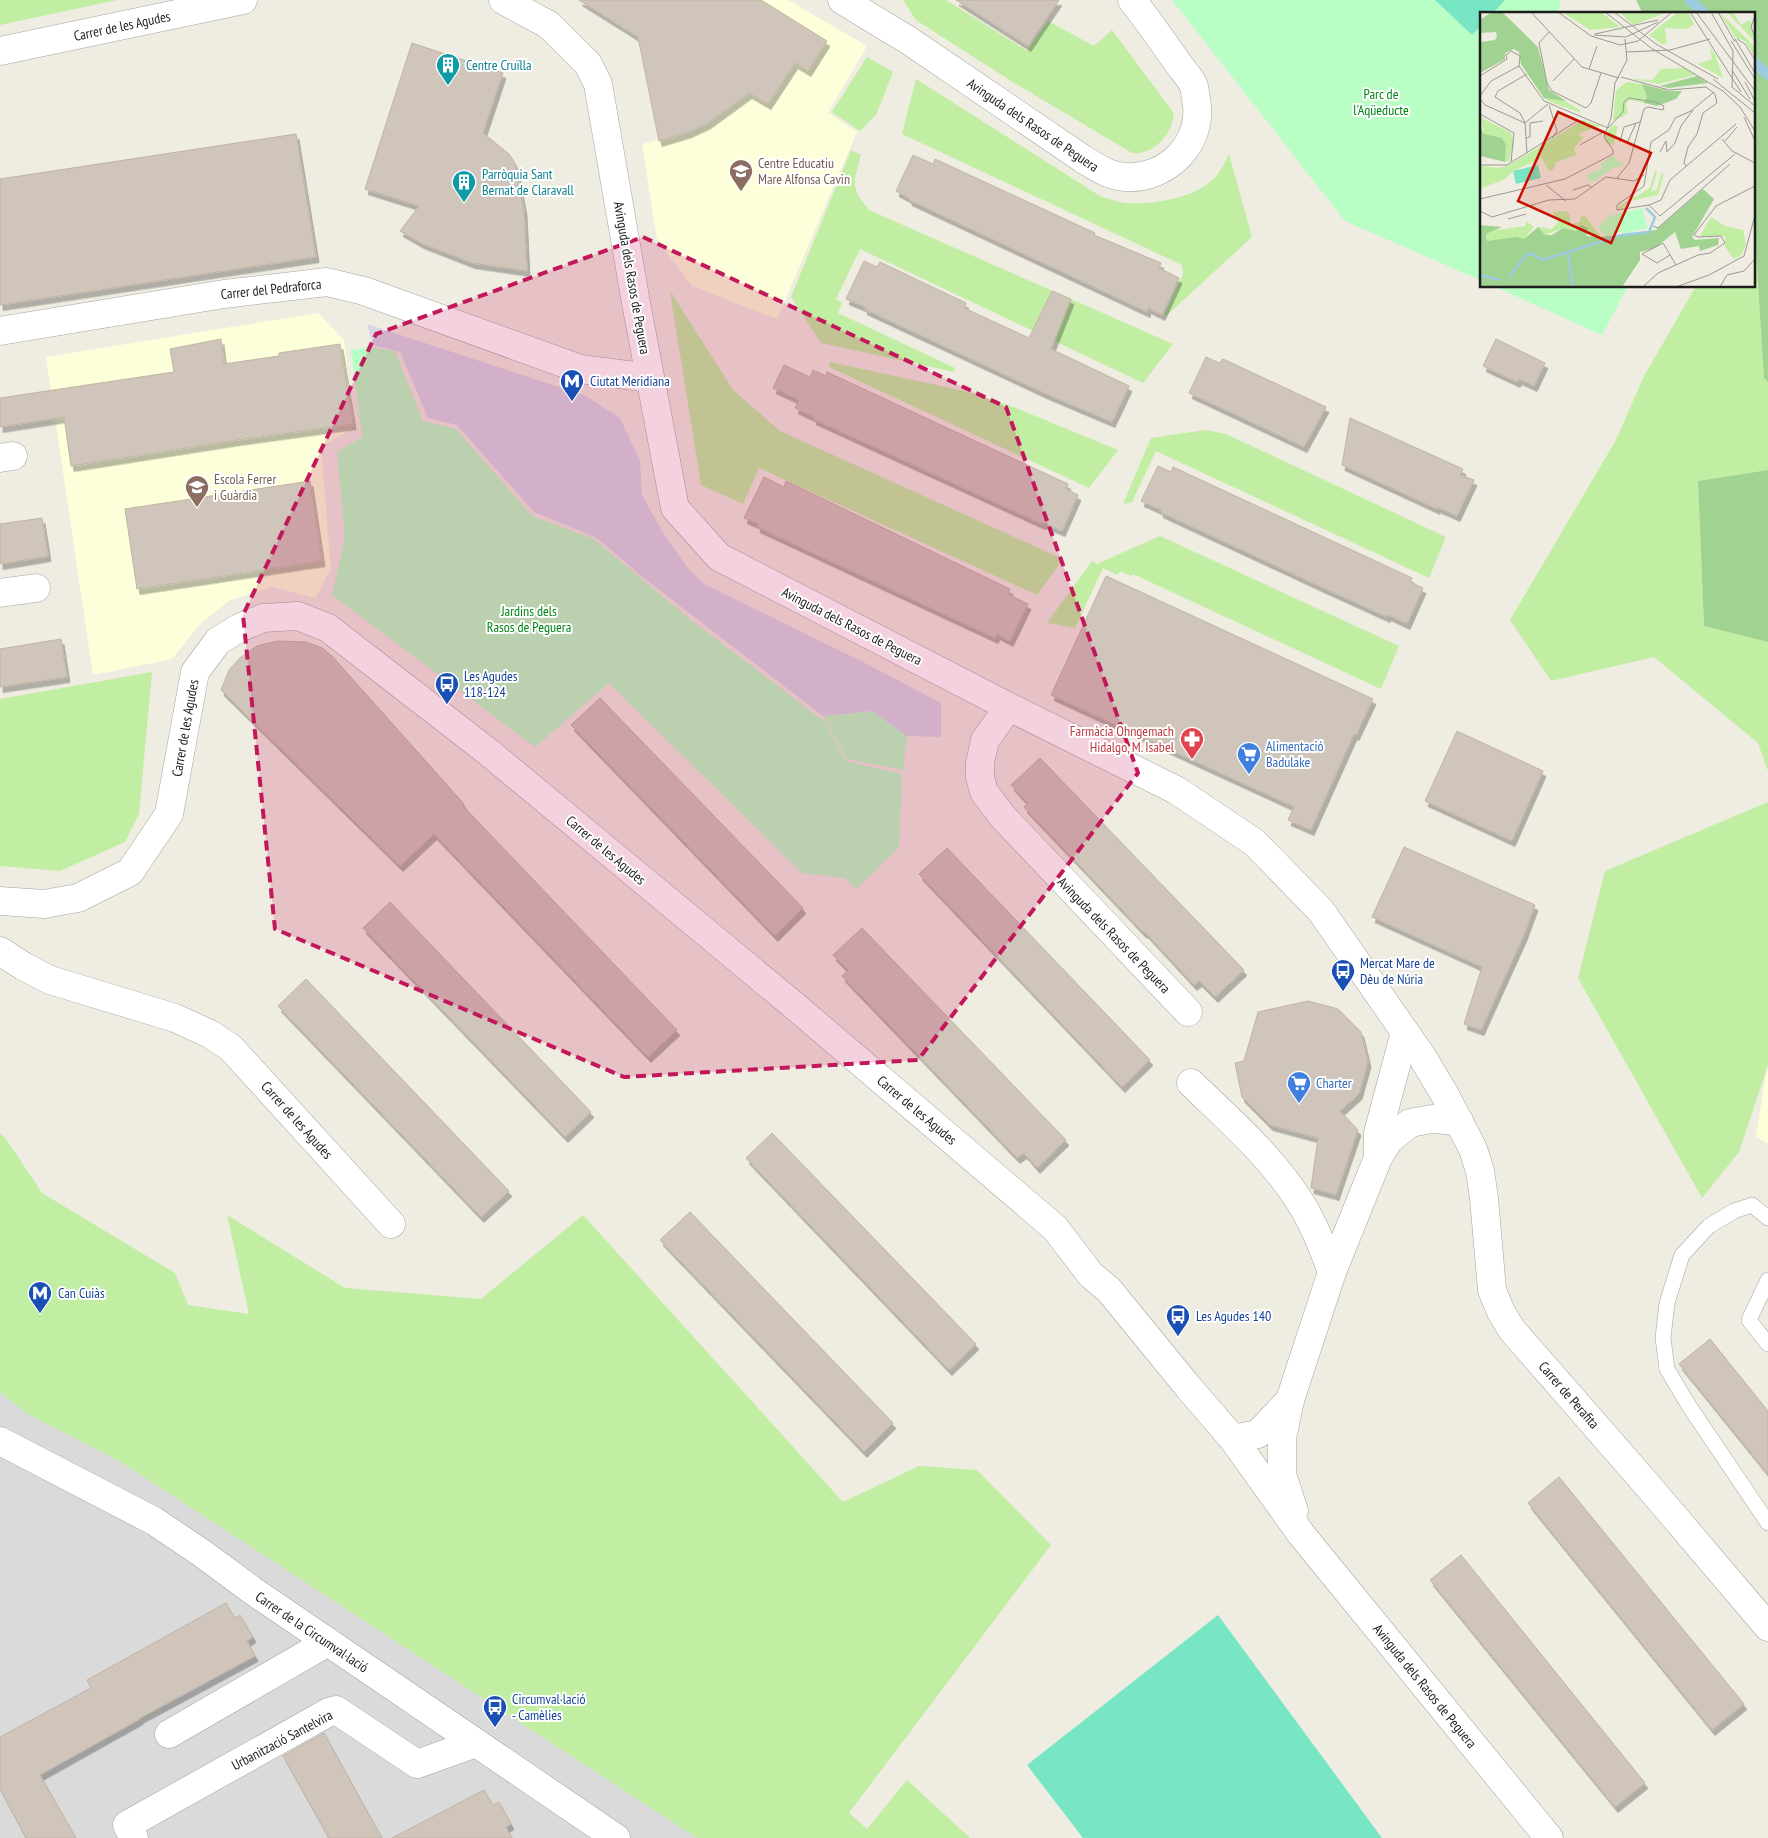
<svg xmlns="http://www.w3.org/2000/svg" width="1768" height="1838" font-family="'PT Sans Narrow',sans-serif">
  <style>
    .residential { fill: #dbdada }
    .education { fill: #fcffda }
    .grass { fill: #c1eea2 }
    .forest { fill: #a0d292 }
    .park { fill: #b9fec5 }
    .pitch { fill: #78e6c4 }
    .plaza { fill: #d7d6e5 }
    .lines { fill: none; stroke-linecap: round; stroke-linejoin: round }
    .stream { stroke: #9dcce1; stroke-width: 10 }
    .building { fill: #cfc5ba; stroke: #c2b3a3; filter: url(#shadow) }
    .service-casing { stroke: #a4a4a4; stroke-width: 16 }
    .minor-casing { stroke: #a4a4a4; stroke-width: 29 }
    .service { stroke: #fff; stroke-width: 15 }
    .minor { stroke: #fff; stroke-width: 28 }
    .marked { fill: #c2185b; fill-opacity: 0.2; stroke: #c2185b; stroke-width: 4; stroke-dasharray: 10 6; stroke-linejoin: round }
    .labels { text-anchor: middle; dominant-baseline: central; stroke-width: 4; stroke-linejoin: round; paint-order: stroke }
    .street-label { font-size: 14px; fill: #1d1d1d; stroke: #fff }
    .culture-label { font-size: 14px; fill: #0d838f; stroke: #fff; text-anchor: start }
    .park-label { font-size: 14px; fill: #028417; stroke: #fff }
    .education-label { font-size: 14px; fill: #785e54; stroke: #fff; text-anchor: start }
    .transit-label { font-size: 14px; fill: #164399; stroke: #fff; text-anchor: start }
    .health-label { font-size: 14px; fill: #be3a42; stroke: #fff; text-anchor: end }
    .shop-label { font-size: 14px; fill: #366cbe; stroke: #fff; text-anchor: start }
    .inset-river { fill: none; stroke: #9dcce1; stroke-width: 2.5 }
    .inset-road { fill: none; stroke: #9b9993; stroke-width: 1 }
    .view { fill: #c91100; fill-opacity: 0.15; stroke: #c91100; stroke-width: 2.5 }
    .inset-edge { fill: none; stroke: #1d1d1d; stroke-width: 2.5 }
  </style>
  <defs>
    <filter id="shadow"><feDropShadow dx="3" dy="5.5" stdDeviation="0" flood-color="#0004"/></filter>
  </defs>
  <rect width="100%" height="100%" fill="#efece1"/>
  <polygon class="residential" points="0,1384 731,1838 0,1838"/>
  <g class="education">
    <polygon points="578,0 788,0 867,46 828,113 857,132 777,319 692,286 657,240 642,144 659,140 638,38"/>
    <polygon points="318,313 344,340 355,427 321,447 331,569 315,598 273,587 230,600 200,624 172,659 93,675 46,357"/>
    <polygon points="1768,1070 1768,1144 1756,1137 1766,1072"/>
  </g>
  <g class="grass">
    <polygon points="0,0 117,0 0,25"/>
    <path d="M903,0H946L1027,51L1048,21L1094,46L1112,30L1173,112C1176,132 1152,156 1132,153L1011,81L916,20Z"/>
    <polygon points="867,57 893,72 876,115 860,131 832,112"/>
    <path d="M916,79L1100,196C1109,199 1118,202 1127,203C1154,205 1204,197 1220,171C1223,166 1226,160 1229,154L1252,237L1166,316L1164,315L1183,274L1182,265L902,134Z"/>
    <path d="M851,150L861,155C854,183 849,186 869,210L1173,344L1143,383L860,249L836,299L842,303L838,313L955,368L954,372L821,343L791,297Z"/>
    <polygon points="1754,220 1764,378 1768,382 1768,470 1698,481 1704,626 1768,642 1768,771 1758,743 1654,657 1551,681 1510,620 1616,440 1643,378 1696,286 1754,286"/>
    <polygon points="670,292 671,292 733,390 780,431 1063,559 1037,595 759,468 743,504 701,485"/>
    <polygon points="830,362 969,392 1016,408 1118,450 1089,488 829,367"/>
    <polygon points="1206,430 1226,434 1446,537 1429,578 1156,451 1132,502 1123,504 1151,438"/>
    <polygon points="1160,536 1399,646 1381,689 1133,574 1131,576 1120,571 1118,575 1103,568 1075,628 1047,623 1092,561 1097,564"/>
    <polygon points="152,672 139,814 125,842 60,871 0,866 0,699"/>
    <polygon points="1768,802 1768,1065 1739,1152 1702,1198 1578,978 1605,871"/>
    <polygon points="0,1133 6,1139 42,1193 175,1273 188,1305 249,1314 227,1215 345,1288 481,1299 583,1215 843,1502 919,1466 977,1470 1051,1545 849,1813 867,1829 907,1780 970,1838 697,1838 121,1462 26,1413 0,1392"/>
  </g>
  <g class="forest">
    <polygon points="1636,0 1768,0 1768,382 1764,378 1754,220 1754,14 1643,14"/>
    <polygon points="1768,470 1768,642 1704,626 1698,481"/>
  </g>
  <g class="park">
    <polygon points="1172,0 1561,0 1558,14 1482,14 1482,281 1345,221"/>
    <polygon points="1493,286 1628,286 1602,335"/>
    <polygon points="371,347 395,351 423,421 456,429 532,516 594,539 691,620 825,722 846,761 902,774 899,847 856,889 845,878 802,873 609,683 535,747 332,595 345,538 337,452 362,437 351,350"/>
    <polygon points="872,711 907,736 903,770 847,759 823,716"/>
  </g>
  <g class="pitch">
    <polygon points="1435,0 1505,0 1492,14 1482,14 1482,25 1472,35"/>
    <polygon points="1218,1615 1382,1838 1083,1838 1027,1765"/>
  </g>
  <polygon class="plaza" points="367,324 586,396 620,418 640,461 642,495 663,533 687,567 704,584 863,662 941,703 941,737 907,736 872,711 823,716 645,579 597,538 534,512 457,425 428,418 400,352 373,345"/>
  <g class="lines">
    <g class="stream">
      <polyline points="1690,0 1705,14"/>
      <polyline points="1754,62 1768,75"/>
    </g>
  </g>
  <g class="building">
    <polygon points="579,0 761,0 827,41 808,71 795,63 768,104 749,93 708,123 689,132 659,141 638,37"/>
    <polygon points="956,0 1059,0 1028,46"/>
    <polygon points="412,43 503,73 483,133 509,154 515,163 524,210 527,271 472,263 421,243 400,231 419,206 365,189"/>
    <polygon points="296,134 316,257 0,305 0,179"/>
    <polygon points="913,155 933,164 935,159 1095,233 1094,235 1161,263 1159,268 1179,278 1162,315 1148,308 1147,312 909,200 909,198 896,191"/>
    <polygon points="864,261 877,267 880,262 966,303 964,308 1029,338 1052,291 1071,299 1051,349 1129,386 1112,422 1046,394 864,309 865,307 846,299"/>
    <polygon points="221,339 224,364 279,356 279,353 340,344 353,424 237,440 71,466 64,417 0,427 0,398 174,372 170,349"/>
    <polygon points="1496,339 1545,363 1534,386 1519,379 1517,382 1483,366"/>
    <polygon points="1206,357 1219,363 1223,359 1326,407 1304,447 1189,393"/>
    <polygon points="784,365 810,377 813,370 826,376 827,372 1068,484 1066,489 1078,495 1062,531 1043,523 1042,524 813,419 814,417 795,408 799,400 773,388"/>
    <polygon points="1350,418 1463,469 1460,475 1474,480 1457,516 1437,507 1437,509 1342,465"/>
    <polygon points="1158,466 1171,472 1173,467 1412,578 1410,582 1423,588 1407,624 1388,615 1387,617 1321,587 1160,512 1161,510 1141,501"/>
    <polygon points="764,477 784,487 786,481 1010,589 1008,594 1028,604 1010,641 997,634 995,638 757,527 758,524 744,518"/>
    <polygon points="310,481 322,561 137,589 125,509"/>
    <polygon points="42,518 48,556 0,564 0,524"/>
    <polygon points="1106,576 1373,699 1356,735 1354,734 1311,830 1288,820 1294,807 1051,695"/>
    <polygon points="61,639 67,677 0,687 0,649"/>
    <polygon points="277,641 306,642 322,648 332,656 464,804 463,806 677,1030 648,1057 434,834 400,866 221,690 229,670 240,658 257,646"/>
    <polygon points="600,698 803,908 775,936 571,725"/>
    <polygon points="1457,731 1543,771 1512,841 1425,801"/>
    <polygon points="1040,758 1244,970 1215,997 1199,981 1194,985 1145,932 1144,933 1024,807 1028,803 1011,785"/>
    <polygon points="1404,847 1535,905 1524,935 1481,1030 1464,1024 1482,967 1372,917"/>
    <polygon points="947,848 1150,1060 1122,1087 919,874"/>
    <polygon points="390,902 591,1112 565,1137 363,928"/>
    <polygon points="862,928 1066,1140 1037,1168 1024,1153 1017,1158 842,976 848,970 833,955"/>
    <polygon points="306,979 509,1191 481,1217 278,1006"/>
    <polygon points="1308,1001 1338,1009 1361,1032 1368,1062 1359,1094 1340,1111 1358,1130 1336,1195 1311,1188 1318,1138 1270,1125 1242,1097 1235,1063 1244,1061 1258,1012"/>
    <polygon points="772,1133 976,1344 949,1370 746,1158"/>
    <polygon points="690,1212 893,1423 864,1452 660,1240"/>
    <polygon points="1710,1339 1768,1411 1768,1474 1679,1364"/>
    <polygon points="1559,1477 1744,1704 1712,1730 1528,1503"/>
    <polygon points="1461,1555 1645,1783 1615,1807 1430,1580"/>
    <polygon points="226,1603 235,1618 240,1615 253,1637 247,1641 255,1656 140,1718 140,1719 40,1775 76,1838 26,1838 0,1789 0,1737 91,1688 87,1680"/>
    <polygon points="324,1733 357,1793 382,1838 329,1838 283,1756"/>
    <polygon points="484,1790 493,1805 499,1802 511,1824 506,1827 512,1838 392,1838"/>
  </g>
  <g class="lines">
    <g class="service-casing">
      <g id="service">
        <polyline points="1768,1218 1752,1205 1734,1211 1709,1226 1682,1255 1667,1303 1663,1338 1667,1369 1689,1406 1768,1523"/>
        <polyline points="1768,1280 1749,1320 1768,1344"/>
      </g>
    </g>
    <g class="minor-casing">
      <g id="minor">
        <polyline points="503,0 549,25 588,64 598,84 636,303 675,508 719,557 1009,707 1176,790 1255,843 1321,911 1423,1058 1445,1095 1473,1149 1480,1171 1484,1198 1492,1290 1501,1312 1512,1330 1649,1487 1768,1627"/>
        <path d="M842,0L908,40L1083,159C1096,167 1109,176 1125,177C1168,180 1205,141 1196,99C1195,94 1195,88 1193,84C1188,75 1180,67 1175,59C1161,39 1147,19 1132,0"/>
        <polyline points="0,51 243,0"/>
        <polyline points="0,331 224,294 327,282 364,291 580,369 650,378"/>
        <polyline points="0,458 13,456"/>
        <polyline points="0,593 36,588"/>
        <polyline points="1009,707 985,740 980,763 980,777 984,792 1003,817 1188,1012"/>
        <polyline points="0,901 44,904 78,898 130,872 169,814 195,672 218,641 239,628 263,618 298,616 328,628 487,751 790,1002 1055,1228 1091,1275 1109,1290 1189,1388 1233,1439 1301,1534 1549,1838"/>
        <polyline points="0,951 23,966 50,980 175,1018 210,1034 231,1048 391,1224"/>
        <path d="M1191,1083C1229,1120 1272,1157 1300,1202C1314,1224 1323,1248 1332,1272"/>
        <polyline points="1378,1158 1378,1133 1405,1032"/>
        <polyline points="1233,1439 1258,1434 1290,1400"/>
        <polyline points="0,1441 154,1521 203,1554 253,1591 616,1838"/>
        <polyline points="1294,1511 1282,1474 1282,1438 1290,1400 1332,1272 1378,1158 1389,1140 1410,1123 1432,1119 1459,1121"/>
        <polyline points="169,1734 328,1642"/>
        <polyline points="134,1838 127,1825 329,1712 336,1710 417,1764 476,1743"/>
      </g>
    </g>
    <use href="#service" class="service"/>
    <use href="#minor" class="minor"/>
  </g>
  <path class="marked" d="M643,237L1006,407L1138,773L918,1060L624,1077L275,929L243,615L376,334Z"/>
  <defs>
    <g id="building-pin" transform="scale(1.25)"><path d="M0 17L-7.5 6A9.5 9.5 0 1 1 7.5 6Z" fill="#0f9aa8" stroke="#fff"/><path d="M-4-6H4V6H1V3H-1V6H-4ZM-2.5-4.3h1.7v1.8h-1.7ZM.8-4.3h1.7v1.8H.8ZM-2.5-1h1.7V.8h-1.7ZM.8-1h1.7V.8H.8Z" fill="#fff"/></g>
    <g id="school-pin" transform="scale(1.25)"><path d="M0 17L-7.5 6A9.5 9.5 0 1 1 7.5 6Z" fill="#8d6e63" stroke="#fff"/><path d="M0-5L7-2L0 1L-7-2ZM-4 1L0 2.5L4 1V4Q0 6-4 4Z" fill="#fff"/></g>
    <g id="metro-pin" transform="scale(1.25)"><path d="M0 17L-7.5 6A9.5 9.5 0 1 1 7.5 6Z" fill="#1a4fb4" stroke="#fff"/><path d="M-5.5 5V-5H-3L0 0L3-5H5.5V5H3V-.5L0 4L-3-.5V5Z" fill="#fff"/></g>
    <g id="bus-pin" transform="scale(1.25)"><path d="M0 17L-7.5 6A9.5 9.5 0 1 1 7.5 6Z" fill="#1a4fb4" stroke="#fff"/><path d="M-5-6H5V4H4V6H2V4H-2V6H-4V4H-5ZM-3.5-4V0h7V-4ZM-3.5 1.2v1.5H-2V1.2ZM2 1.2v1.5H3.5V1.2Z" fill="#fff"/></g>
    <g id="pharmacy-pin" transform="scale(1.25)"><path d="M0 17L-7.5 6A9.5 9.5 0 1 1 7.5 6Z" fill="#e0444e" stroke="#fff"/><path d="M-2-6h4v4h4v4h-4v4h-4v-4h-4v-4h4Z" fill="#fff"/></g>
    <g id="supermarket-pin" transform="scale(1.25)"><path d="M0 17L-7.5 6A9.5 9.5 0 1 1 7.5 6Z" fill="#3f7fe0" stroke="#fff"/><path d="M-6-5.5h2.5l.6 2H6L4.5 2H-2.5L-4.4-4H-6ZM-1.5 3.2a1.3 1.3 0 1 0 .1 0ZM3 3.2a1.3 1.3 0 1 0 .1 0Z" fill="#fff"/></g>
  </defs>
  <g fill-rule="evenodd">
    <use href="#building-pin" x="448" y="65"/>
    <use href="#school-pin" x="741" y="171"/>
    <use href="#building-pin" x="464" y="182"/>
    <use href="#metro-pin" x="572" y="381"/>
    <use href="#school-pin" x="197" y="487"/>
    <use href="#bus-pin" x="447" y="684"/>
    <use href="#pharmacy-pin" x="1192" y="739"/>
    <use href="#supermarket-pin" x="1249" y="754"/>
    <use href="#bus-pin" x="1343" y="971"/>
    <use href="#supermarket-pin" x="1299" y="1083"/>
    <use href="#metro-pin" x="40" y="1293"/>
    <use href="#bus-pin" x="1178" y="1316"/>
    <use href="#bus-pin" x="495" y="1707"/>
  </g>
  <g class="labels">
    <g class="street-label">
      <text transform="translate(122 26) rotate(-12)">Carrer de les Agudes</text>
      <text transform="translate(1033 125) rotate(34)">Avinguda dels Rasos de Peguera</text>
      <text transform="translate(632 278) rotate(80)">Avinguda dels Rasos de Peguera</text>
      <text transform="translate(271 289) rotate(-6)">Carrer del Pedraforca</text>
      <text transform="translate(852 626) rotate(27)">Avinguda dels Rasos de Peguera</text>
      <text transform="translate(185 728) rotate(-80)">Carrer de les Agudes</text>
      <text transform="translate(606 850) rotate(40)">Carrer de les Agudes</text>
      <text transform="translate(1114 935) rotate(46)">Avinguda dels Rasos de Peguera</text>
      <text transform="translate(917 1110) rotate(40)">Carrer de les Agudes</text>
      <text transform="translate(297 1120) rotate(48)">Carrer de les Agudes</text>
      <text transform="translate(1569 1395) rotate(49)">Carrer de Perafita</text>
      <text transform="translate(312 1632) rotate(34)">Carrer de la Circumval·lació</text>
      <text transform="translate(1425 1686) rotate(51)">Avinguda dels Rasos de Peguera</text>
      <text transform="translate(282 1740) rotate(-28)">Urbanització Santelvira</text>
    </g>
    <g class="culture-label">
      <text x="466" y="65">Centre Cruïlla</text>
      <text x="482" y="174">Parròquia Sant<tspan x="482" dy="16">Bernat de Claravall</tspan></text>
    </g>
    <g class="park-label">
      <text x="1381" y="94">Parc de<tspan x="1381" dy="16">l'Aqüeducte</tspan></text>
      <text x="529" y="611">Jardins dels<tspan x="529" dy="16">Rasos de Peguera</tspan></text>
    </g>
    <g class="education-label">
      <text x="758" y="163">Centre Educatiu<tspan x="758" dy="16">Mare Alfonsa Cavin</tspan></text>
      <text x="214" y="479">Escola Ferrer<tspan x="214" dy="16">i Guàrdia</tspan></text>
    </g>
    <g class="transit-label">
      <text x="590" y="381">Ciutat Meridiana</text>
      <text x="464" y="676">Les Agudes<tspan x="464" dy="16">118-124</tspan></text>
      <text x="1360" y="963">Mercat Mare de<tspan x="1360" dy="16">Dèu de Núria</tspan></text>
      <text x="58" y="1293">Can Cuiàs</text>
      <text x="1196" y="1316">Les Agudes 140</text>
      <text x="512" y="1699">Circumval·lació<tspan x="512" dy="16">- Camèlies</tspan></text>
    </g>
    <g class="health-label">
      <text x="1174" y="731">Farmàcia Ohngemach<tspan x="1174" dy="16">Hidalgo, M. Isabel</tspan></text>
    </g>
    <g class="shop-label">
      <text x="1266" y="746">Alimentació<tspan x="1266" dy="16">Badulake</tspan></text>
      <text x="1316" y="1083">Charter</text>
    </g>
  </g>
  <g transform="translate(1480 12)">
    <rect width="275" height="275" fill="#efece1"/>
    <path d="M82,0H121L140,15L110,18ZM139,0H188L153,13ZM198,0H208L214,12L207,17L185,16L187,31L182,32L169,23ZM239,0L275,35V45L265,29L256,26ZM247,0H253L261,13L269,8L271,10L275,30ZM230,36L235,42L243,66L218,52L232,47ZM204,56L215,63L179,72L152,67L172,68L181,57ZM146,70L162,72L167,84L164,91L150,88L146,91L148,102L133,109L136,79ZM68,79L100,98L101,101L68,89L65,86ZM0,105L31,121L34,131L29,149L25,150L26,133L22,127L4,122ZM103,108L121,114L100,121L99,124L104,125L94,136L96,143L76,150L74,157L69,159L60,143V147L33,159L25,167L0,177V154L19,156L31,152ZM132,113L138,114L133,134L126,130L125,124ZM175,158L177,160L171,180L177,177L181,162L184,161L178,183L150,189L139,198L138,195L170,176ZM86,199L90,203V213L100,210L101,204H105L121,225L83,216L65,223L58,215L72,217L78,210L72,200ZM231,205L245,214L263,218L266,233L261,243L254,247L245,235V224H220ZM46,209L54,215L44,227L7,229L6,222L9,219L46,214Z" fill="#c1eea2"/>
    <path d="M12,0H22L58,35L69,78L86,89L64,86L41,52L39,40L34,37L25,41V47L0,61V30L15,28L17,24L16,20L0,21V8ZM217,64L228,71L189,76L180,74ZM162,72L189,79H202L196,87L177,94L164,91L167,84ZM0,114L4,122L22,126L26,133L25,150L0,144ZM223,177L234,187L212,225L215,228L239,226L238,233L220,239L219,234L201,237L195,220L175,236L160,240V248L142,275H0V213L22,215L6,222L7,229L37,225L44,227L58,215L65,223H72L83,216L96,219L101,213L108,216L106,224L120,225L176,218Z" fill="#a0d292"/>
    <path d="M133,144L144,153L133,156L113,170L108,168V162L122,157L121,151ZM162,196L168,216L147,221L135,220L130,224L125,223L118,215L129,204Z" fill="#b9fec5"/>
    <path d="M58,153L61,166L36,172L33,159Z" fill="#78e6c4"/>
    <path class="inset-river" d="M88,242L93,275M0,263L21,268M29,265L46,243L53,242L62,248L142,223L169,220L175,205L166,196"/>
    <path class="inset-road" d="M51,0L102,55L139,66M78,0L111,24L140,33L158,29L192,0M125,0L171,36L243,79L260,95L275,119M134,0L176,32L238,67M210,0L261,80M216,0L275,79M231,0L253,39L252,76M238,0L255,30M275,3L271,15L275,25M69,20L59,31L67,71L72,79L106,96L111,91L121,61M115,22L178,8M114,23L146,25L178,10M255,27L275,61M257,27L265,32L275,48M251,29L275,67M147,40L190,38L230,27M39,54L64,89L128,116M109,57L117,34M252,58L270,87M47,62L18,79L15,85L40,101L45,111L68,92M0,64L27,47L26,43L31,39L40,44L39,54M141,65L189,78L226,75L235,82L237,91L223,101L217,122L208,135L204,151L206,154M233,67L275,101M73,69L94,47M265,70L275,89M252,75L275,94M234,80L211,99L195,106L189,118L171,130L164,174L137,193V198L169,193L181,188L190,168L256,112M0,84L11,69L39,54M0,87L5,93L45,111L47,141M69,93L77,119L72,126M0,102L34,121L31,150M264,105L275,129M128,116L143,100L144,90L149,86L175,90L184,94L183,98M46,126L50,125V111L63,109M242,127L252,139L275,151M245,129L257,115M140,130L144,115L160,110M147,131L156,111M100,133L125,119M180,140L186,129L187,140L195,131L201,114L213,98M0,153H27L99,108M137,166L149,151L164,97L168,95L183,98M66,173L86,189M93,178L108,173L112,176M0,187L85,167L133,142V138L124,125L131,106L135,71L147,48L145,27M169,193L180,204L255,142M0,199L12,205L69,188L95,187L126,165L154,169L164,163M28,207L46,202M173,214L178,216L250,152M218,225L214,223L236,194L275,174M162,242L183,231L196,253M162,242L177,251L190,243M163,275L178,261L218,243L230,241L245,231L241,224L218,225M196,275L229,263L264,244L275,203M240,275L247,263L264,259L275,247"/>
    <path class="view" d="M78,100L171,141L131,231L38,189Z"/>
    <rect width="275" height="275" class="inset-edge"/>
  </g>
</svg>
